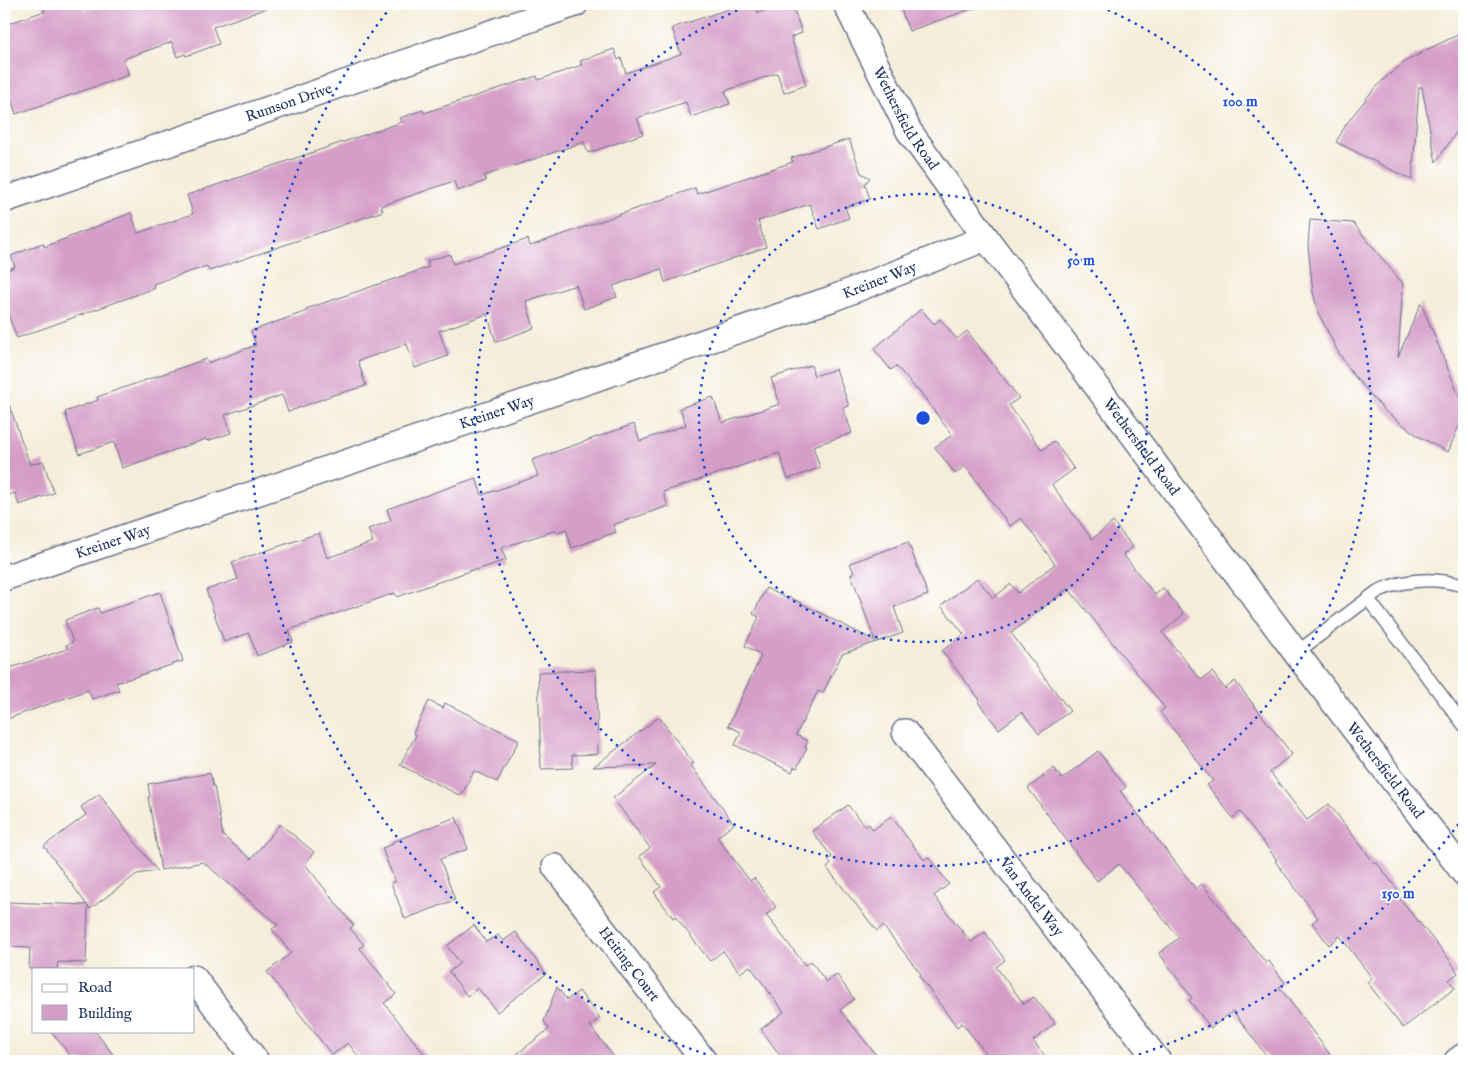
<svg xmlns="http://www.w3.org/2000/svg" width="1468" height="1065" font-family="'IM FELL English',serif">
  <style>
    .building { fill: #d59ec7 }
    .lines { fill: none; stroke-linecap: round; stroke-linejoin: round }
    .service-casing { stroke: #677289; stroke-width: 15 }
    .minor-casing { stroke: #677289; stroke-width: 28 }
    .service { stroke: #fff; stroke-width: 12 }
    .minor { stroke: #fff; stroke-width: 25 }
    .ring { fill: none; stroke: #1d4ed8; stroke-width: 2.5; stroke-dasharray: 2.5 5 }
    .labels { text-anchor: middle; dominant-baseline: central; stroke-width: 4; stroke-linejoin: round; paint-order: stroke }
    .street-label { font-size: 15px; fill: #1b2f5e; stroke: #fff }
    .centre { fill: #1d4ed8; stroke: #fff; stroke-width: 2.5 }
    .ring-label { font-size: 15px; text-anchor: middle; font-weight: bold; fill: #1d4ed8; stroke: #fff; stroke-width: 4; stroke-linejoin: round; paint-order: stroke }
  </style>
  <rect width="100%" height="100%" fill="#fff"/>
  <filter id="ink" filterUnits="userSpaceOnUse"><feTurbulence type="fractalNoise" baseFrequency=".02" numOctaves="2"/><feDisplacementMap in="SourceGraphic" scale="10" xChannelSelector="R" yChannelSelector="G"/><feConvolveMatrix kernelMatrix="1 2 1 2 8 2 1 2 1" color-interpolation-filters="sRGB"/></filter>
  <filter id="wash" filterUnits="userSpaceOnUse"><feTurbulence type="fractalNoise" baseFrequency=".0096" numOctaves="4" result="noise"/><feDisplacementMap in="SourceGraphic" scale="20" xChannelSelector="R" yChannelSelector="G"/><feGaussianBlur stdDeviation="1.12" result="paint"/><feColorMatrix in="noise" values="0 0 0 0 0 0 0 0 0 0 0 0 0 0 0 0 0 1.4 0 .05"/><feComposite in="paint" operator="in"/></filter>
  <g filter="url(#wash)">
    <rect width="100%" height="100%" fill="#f5edd9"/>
    <g id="blocks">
      <g class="building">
        <polygon points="42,4 82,4 85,11 105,4 267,4 267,8 213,27 219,44 186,56 185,54 177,57 172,42 123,59 129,75 16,114 4,77 4,25 45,11"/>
        <polygon points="743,4 755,4 758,13 782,4 792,4 802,33 791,37 806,85 784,93 777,73 725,91 730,104 691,117 686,102 637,118 643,134 588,153 584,142 484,176 486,181 457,191 454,181 381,206 383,211 209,271 207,266 153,284 155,288 17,338 4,304 4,271 15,267 11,256 43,243 44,247 131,213 138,233 193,214 187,195 402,122 400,118 423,110 424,113 537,76 538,80 582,65 580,61 614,49 618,60 621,58 626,73 681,54 672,28"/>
        <polygon points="899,4 976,4 977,7 909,31"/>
        <polygon points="1464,32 1464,121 1436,162 1422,87 1419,87 1412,180 1336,142 1347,123 1369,95 1385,78 1405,62 1428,49"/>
        <polygon points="849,139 861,173 870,178 865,184 870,199 845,207 849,218 819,229 810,204 758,221 766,247 665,282 661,269 613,286 617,297 584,309 576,285 526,301 534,328 496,342 487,314 439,331 448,356 415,368 407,344 358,361 366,386 333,395 288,412 282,395 225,415 231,433 207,441 206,439 122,468 114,442 79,454 65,412 98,400 97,397 206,359 208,363 256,345 251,331 307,311 306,309 429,267 427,261 450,254 453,264 528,239 530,246 695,188 697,194 793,162 791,158"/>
        <polygon points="1310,220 1353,223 1403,284 1398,357 1421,303 1464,408 1464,414 1448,452 1418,436 1385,411 1351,372 1337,350 1318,312 1313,292 1308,246"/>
        <polygon points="921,309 934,324 940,319 957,339 967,331 1019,398 1009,405 1042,450 1054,441 1074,469 1052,485 1092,539 1113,522 1133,547 1123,554 1155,595 1163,588 1184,614 1162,632 1201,680 1212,672 1225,689 1235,681 1292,754 1270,772 1307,820 1329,804 1375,864 1377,863 1398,890 1395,892 1451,962 1458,973 1449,980 1455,988 1403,1028 1367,982 1372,978 1340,936 1329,945 1312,923 1318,918 1275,861 1277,860 1240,812 1233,818 1207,785 1213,781 1160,712 1165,708 1068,588 1011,633 1070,711 1039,734 1022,712 999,729 978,702 980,700 942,651 964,634 941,606 977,578 993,598 1011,584 1018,593 1055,564 1021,518 1010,526 965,466 955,474 935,447 952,435 918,389 917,390 896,366 891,370 874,349"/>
        <polygon points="811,365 814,376 836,369 849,406 843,408 852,433 813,446 820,468 788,479 779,453 663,492 668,506 613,525 616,532 572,548 566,529 557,532 556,530 501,548 506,560 476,570 475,569 397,597 395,593 289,630 293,642 257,656 249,633 224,642 206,590 238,579 232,562 319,533 327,558 373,542 368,529 391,521 387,509 476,478 482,495 538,476 532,460 634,424 640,441 686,425 680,408 713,397 722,423 780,404 771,378"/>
        <polygon points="4,401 8,401 30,465 43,461 54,493 19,505 15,493 4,497"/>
        <polygon points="908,542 928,595 894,607 903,633 842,654 823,693 818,691 796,735 808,741 805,747 807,748 797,768 794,767 792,772 735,745 741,732 728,726 761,656 760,654 745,646 759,617 753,614 766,588 788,599 789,597 875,641 851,574 854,573 850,563"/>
        <polygon points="160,592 183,661 116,683 119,690 92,699 88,690 4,720 4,670 67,649 66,645 73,642 65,620 98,608 100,613"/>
        <polygon points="596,670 598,754 572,755 573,768 541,769 538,672"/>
        <polygon points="429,701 443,708 445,703 519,740 497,782 474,771 461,796 400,765 416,735 413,733"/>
        <polygon points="659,717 694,764 690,764 734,824 717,837 750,881 754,878 776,907 766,915 805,965 811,961 826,982 837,975 854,999 840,1010 881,1061 784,1061 761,1029 784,1012 750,966 740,973 723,951 710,961 675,916 673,918 654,892 661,887 639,856 650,848 613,798 656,765 593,767"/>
        <polygon points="1098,751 1126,787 1120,791 1196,889 1202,884 1266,963 1269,961 1285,983 1279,987 1335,1061 1270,1061 1233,1011 1211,1028 1189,1000 1192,998 1159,953 1179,938 1119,864 1097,881 1076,853 1028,788 1054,768 1062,779"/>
        <polygon points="210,773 213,787 214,786 223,836 251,859 280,824 314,852 305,864 354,926 350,928 364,945 360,948 396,994 384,1003 430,1061 362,1061 348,1043 332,1055 267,972 291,953 272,929 278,925 203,862 161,870 148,797 150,797 148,784"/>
        <polygon points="99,794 157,871 137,874 90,909 88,906 86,963 58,962 57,969 29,969 30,948 7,947 8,902 87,905 44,846 86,815 81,807"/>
        <polygon points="848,805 865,827 869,824 873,830 891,816 924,860 928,857 949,884 934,896 971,942 985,932 1005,960 996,967 1024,1004 1034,997 1055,1023 1033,1041 1049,1061 992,1061 962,1023 957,1027 919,976 921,974 883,926 877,931 827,868 831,864 828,860 832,857 812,831"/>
        <polygon points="456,817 468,849 440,859 455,900 405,919 391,883 395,882 382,848 393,844 392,842"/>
        <polygon points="474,925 486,942 498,935 503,941 516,932 546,974 497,1012 478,988 467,996 449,972 460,963 447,946"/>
        <polygon points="557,987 567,1000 579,991 600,1018 590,1026 617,1061 508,1061 549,1029 544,1021"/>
        <polygon points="51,1031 95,1031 118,1061 74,1061"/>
      </g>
    </g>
  </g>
  <g filter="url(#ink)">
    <use href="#blocks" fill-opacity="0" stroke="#677289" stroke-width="1"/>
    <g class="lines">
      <g class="service-casing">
        <g id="service">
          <polyline points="1368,599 1464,725"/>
          <path d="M1296,653L1378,591C1405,579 1435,577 1464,586"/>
        </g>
      </g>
      <g class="minor-casing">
        <g id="minor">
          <path id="s1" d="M846,4L909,131L986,238L1296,653L1464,873"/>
          <path id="s2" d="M4,200L575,4"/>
          <path id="s3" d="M4,578L831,299L986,238"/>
          <path id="s4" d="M905,732L1158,1061"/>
          <path id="s5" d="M555,867L704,1061"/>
          <polyline points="194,978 256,1061"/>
          <polyline points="1457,1061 1464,1056"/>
        </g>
      </g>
      <use href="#service" class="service"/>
      <use href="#minor" class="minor"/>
    </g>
  </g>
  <g class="ring">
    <circle cx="923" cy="418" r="224"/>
    <path d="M1094 4A448 448 0 1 1 752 4"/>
    <path d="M1463 818A672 672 0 0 1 1119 1061M727 1061A672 672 0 0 1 393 4"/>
  </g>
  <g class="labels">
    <g class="street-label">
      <text stroke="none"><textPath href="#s2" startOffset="301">Rumson Drive</textPath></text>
      <text stroke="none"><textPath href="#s1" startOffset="129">Wethersfield Road</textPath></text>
      <text stroke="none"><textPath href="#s3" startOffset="925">Kreiner Way</textPath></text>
      <text stroke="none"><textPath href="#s3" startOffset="520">Kreiner Way</textPath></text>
      <text stroke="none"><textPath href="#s1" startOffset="534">Wethersfield Road</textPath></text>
      <text stroke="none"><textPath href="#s3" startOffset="115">Kreiner Way</textPath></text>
      <text stroke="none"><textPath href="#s1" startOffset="939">Wethersfield Road</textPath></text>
      <text stroke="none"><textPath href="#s4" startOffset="208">Van Andel Way</textPath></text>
      <text stroke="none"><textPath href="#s5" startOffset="122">Heiting Court</textPath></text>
    </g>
  </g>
  <circle cx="923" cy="418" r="8" class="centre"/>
  <g class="ring-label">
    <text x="1240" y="106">100 m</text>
    <text x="1081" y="265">50 m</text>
    <text x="1398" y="898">150 m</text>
  </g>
  <rect width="1468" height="1065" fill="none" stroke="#fff" stroke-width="20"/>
  <rect x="32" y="968" width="162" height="65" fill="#ffffff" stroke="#a4acbf"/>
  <rect x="42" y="984" width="25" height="8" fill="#ffffff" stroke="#a4acbf"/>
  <text x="78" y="992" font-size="15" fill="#1b2f5e">Road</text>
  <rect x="42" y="1005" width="25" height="15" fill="#d59ec7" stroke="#a4acbf"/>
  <text x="78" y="1018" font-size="15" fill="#1b2f5e">Building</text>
</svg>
